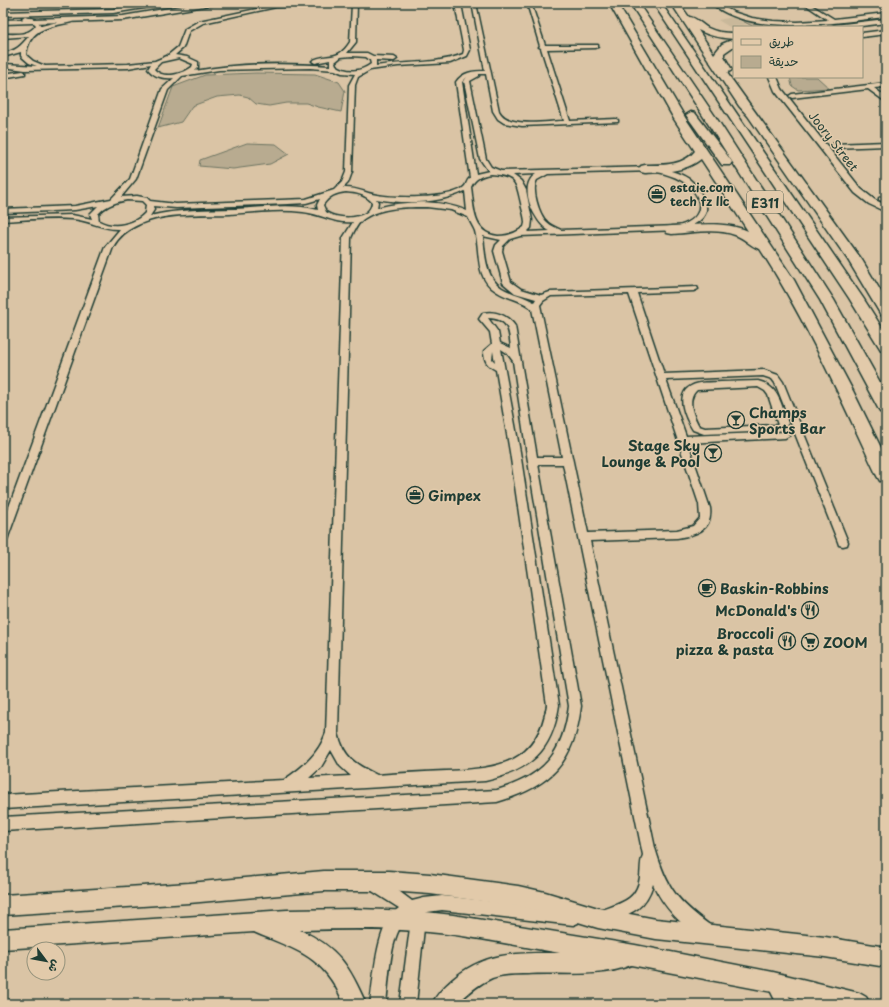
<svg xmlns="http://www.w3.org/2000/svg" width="889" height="1007" font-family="'Playpen Sans','Playpen Sans Arabic',sans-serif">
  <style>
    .built { fill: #c9b89a }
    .green { fill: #b8ab90; stroke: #6c7462 }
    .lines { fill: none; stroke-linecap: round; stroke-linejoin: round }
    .street-casing { stroke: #1f3d34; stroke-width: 3 }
    .secondary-casing { stroke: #1f3d34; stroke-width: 3 }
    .highway-casing { stroke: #1f3d34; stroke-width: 3 }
    .street { fill: #e2caaa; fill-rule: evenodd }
    .secondary { fill: #e2caaa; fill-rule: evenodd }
    .highway { fill: #e2caaa; fill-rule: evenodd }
    .labels { text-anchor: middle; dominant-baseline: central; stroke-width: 3; stroke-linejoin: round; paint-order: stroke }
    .far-street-label { font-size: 12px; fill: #1f3d34; stroke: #e2caaa }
    .far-poi-label { font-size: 12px; font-weight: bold; fill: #1f3d34; stroke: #e2caaa; text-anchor: start }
    .shield { fill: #e2caaa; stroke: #5a6757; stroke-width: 1 }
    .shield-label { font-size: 13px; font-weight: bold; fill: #1f3d34 }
    .poi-label { font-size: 14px; font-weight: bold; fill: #1f3d34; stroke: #e2caaa; text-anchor: start }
  </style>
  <rect width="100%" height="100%" fill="#dac4a5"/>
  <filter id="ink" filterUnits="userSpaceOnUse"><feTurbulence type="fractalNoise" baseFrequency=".025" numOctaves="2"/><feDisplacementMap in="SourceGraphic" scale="8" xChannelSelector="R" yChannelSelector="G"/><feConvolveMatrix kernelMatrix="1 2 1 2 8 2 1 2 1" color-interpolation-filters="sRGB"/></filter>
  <g filter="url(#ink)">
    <polygon class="built" points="733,17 747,25 731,28 718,20"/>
    <g class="green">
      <path d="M731,15C752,22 773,25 795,25C803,25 816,22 822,26L754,27Z"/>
      <polygon points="256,73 315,74 339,82 345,91 341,112 318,107 306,103 286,103 269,106 256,104 248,97 240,95 217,97 192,106 181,122 158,128 173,87 205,75"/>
      <polygon points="790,77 817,77 829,88 798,90 792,86"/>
      <polygon points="247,143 276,144 289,154 270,164 233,169 199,166 200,160"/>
    </g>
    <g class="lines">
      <g class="street-casing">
        <g id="street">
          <polygon points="161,3 174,3 113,13 3,16 3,12 113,9"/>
          <path d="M314,3H357L356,42L347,53H367L373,56L394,57L397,59L394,61L376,60V66C404,61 436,65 463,54L464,50L456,9L451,3L459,4L462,9L470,50L467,56L450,63L398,66L370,70L358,77L355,85L352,172L348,183L343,188C356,187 365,193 377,195C394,198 453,200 465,186C467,183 467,180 470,178L456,82C463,72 473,71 485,71L472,3H476L499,111C508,129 547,121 564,121L541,48L539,47L540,46L527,3H531L545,45H598V47L596,48L547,49L570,121L616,119L618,120V122L522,126L504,123L498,119L493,111L486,74H479V76L470,81L486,159L491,167L501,171L653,167C665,169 679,172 689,179C694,183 698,189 701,194C715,215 698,225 679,230L520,236L510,239L503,246L502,251L511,282L521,289L541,295L550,292L697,287L698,289L694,291L637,293L664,374L764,370L778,375L783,382L848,542L847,545L843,546L839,545L838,542L775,383L772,379L763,376L666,380L686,436L785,432L790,435L785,438L688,443L710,508C713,531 695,535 677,538L590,541L655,848C667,889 677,901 711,926L713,931L711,936L706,938C683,929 663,906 653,884C645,911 629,914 605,923L600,921L598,916L600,911C620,903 637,901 640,877C641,869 640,862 643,855L563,464H538L581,706C574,763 551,786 497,802L3,831V817L497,790C544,776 563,754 569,706L527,455L513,361L507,353L501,349L520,452L559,705C552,752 530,770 485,781L3,809V795L284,780C303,767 318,755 326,733L343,238L353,222C335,224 321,214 303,212C279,209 255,212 230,214C201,215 167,212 140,224C128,229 119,236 113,247L8,537L7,540L3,541V523L105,247L120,229C103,230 89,220 72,219C49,217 25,220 3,221V217L72,215L92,219L90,214L98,206L75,210L3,213V209L75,206L111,199L130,179L162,89L174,78C164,79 154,77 148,69L151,64L128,68L25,70L3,67V65L5,64L37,66L29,63L21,56V52L3,57V53C16,51 21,46 29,36L3,38V34C15,34 29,36 36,25L33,22L23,19L22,18L25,16L37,20L41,26L70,19L73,21L72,22C50,27 29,27 26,55L33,61L45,66L128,64L155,61L167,56L178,47L185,29L199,21L276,5ZM352,4L350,42C337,63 327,52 312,61L315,63L330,60V66C288,63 237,63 195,71L198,68V62L187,57L175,55L183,48L189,31L203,23L276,7ZM352,56L366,57L370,60L371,64C361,72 347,73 336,65L335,62L341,57ZM179,58L193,64L192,67C183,74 163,80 154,69L161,62ZM310,68L335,70L342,73L355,74L349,85L346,172L342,182L334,190L306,199L176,204L150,201L147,198L137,196L121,197L136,179L168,90L182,76L219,70ZM467,77L464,81L480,159L487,169L489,171L476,174L462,82ZM653,171C663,173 674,176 682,181C704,195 707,218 679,226L561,230C557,228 551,226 547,222C539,215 531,189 537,180L548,174ZM490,174C516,176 516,181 521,203C522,210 525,216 525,223L524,227C516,233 508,236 498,236C472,234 474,206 471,187C475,178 481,176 490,174ZM536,174C517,185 534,223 550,231L527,232L531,228L532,220L526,190L521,181L513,175ZM465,191L467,211C439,199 405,201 377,208L378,202L376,199C403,204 440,204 465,191ZM346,192C357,193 364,194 372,202C371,221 337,220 326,212L323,205C329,196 336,193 346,192ZM320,199L317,205L318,210C291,203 262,208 235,209C207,210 178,209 150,216L154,210L153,206L176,208L288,204L306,203ZM127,200L142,201L146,205L145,213C134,225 113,229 99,221L98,214C106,205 116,202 127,200ZM427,207L451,210L468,217C470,222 473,226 475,231C481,252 474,277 496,291C507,299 522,299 532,309L562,457H537L515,326C508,316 496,310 483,313L479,319L490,332L492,344L484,351C484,361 487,365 496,370L510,452L547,705C537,765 499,768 447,771C424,772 400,773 377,775C355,764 344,758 338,733L351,238C354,231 358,222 365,218C383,207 406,207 427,207ZM483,236L501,240L496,245L494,251L503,283L515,293L536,299L534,302C524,296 512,294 502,288C485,277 485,254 483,236ZM629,294L699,504L700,518L693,526L677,530L588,533L540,305L543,301L551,296ZM488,318C509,319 509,330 511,348L500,343L498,332ZM493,351L495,362L492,359ZM331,750L340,766L351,776L309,778L321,767Z"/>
          <path d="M711,3H717L733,12L752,18L773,21L797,22L828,20L803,3H808L834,19L886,13V17C837,22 751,38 711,3Z"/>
          <polygon points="886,30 886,34 862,37 862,33"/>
          <polygon points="23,71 25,72 25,74 3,78 3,74"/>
          <polygon points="886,83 886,87 874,88 886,97 886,102 868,89 792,98 789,96 792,94"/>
          <polygon points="886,142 886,146 833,148 830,146 833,144"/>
          <polygon points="881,197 886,198 886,202 879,200 879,198"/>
          <path d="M758,381C779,386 781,405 788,423L785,429L778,431L704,434L693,430C686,419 674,395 691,386C699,381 712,383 721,382C733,382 746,381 758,381ZM758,387L765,391L768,395L778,425L705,428L699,426C693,415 686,400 697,390Z"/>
          <path d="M374,877L400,892L412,901L424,898L442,896L573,911L578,913L580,918L578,923L573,925L442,910L420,913L424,928L416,1004H400L410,928L408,918C389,932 389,982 386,1004H370C374,978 376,923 399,908L369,889L367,884L369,879Z"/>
          <polygon points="773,975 778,977 793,1004 777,1004 766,982 768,977"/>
        </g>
      </g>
      <g class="secondary-casing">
        <g id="secondary">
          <polygon points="199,3 214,3 211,5 123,20 3,24 3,20 123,16"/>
          <polygon points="886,19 886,23 853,27 831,27 835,25"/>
          <polygon points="769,77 777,77 782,89 861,189 875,200 886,205 886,212 869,204 855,193 775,91"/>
          <polygon points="324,871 389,871 430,874 518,886 545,892 598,908 656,919 825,937 886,947 886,967 825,957 656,939 598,928 545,912 518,906 430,894 389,891 324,891 189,903 3,915 3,895 189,883"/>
          <path d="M357,909L416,911L453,915L635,945L773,972L859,993L866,997L870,1004H818L773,992L631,965C600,978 561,972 528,974C516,974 503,974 492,978C478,984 467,994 457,1004H432C437,994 444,987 452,980C485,951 519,953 560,953C512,945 464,934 416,931C378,928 339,929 300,930C338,947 350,967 366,1004H344C324,955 298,951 254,932L3,949V929L287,910Z"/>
        </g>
      </g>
      <g class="highway-casing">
        <g id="highway">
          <path d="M609,3H617L686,119L794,280L853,391L886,458V483L880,481L877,476C841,399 806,320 760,249C751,247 745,238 735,235C716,228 692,233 672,234L667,233L665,230L667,227L672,226C697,225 724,221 748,231L701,159C685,172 664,172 645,173L641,172L639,169L641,166L645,165C663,165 683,166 695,151L674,119Z"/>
          <polygon points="630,3 638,3 719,122 834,300 886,393 886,414 880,412 878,408 820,300 707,122"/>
          <polygon points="653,3 661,3 863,298 886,334 886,351 881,350 849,298"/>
          <path d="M671,3H679L689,17C696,17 702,25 708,28C716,32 725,33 734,33V39C721,38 709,36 698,30L714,54L722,44L734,39V46L724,53V56L732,70L727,73L862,260L886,300V317L881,315L848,260L748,116L739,106Z"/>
          <polygon points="691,112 695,113 730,159 732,162 730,165 722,165 686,115"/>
        </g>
      </g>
      <use href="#street" class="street"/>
      <use href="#secondary" class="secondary"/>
      <use href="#highway" class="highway"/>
    </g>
  </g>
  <defs>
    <g id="office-ring" transform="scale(0.9)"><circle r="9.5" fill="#e2caaa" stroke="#1f3d34" stroke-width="1.5"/><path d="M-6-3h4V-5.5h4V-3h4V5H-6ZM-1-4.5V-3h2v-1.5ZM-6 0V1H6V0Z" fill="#1f3d34"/></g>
    <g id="bar-ring" transform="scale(0.9)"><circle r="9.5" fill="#e2caaa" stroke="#1f3d34" stroke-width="1.5"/><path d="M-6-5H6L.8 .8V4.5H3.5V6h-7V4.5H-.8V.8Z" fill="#1f3d34"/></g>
    <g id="cafe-ring" transform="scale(0.9)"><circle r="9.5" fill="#e2caaa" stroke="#1f3d34" stroke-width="1.5"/><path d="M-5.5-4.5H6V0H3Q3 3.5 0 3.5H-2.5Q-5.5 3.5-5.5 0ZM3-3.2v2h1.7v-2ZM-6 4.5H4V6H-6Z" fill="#1f3d34"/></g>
    <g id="restaurant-ring" transform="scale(0.9)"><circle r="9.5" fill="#e2caaa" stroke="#1f3d34" stroke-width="1.5"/><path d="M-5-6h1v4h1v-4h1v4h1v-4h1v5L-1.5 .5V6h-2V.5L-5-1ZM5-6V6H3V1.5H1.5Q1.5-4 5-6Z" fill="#1f3d34"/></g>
    <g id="supermarket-ring" transform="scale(0.9)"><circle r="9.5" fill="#e2caaa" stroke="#1f3d34" stroke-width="1.5"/><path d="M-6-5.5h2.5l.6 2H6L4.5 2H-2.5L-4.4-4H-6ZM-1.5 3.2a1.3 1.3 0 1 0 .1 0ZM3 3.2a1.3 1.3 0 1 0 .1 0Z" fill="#1f3d34"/></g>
  </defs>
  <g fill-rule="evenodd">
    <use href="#office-ring" x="657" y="194"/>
    <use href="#bar-ring" x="736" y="420"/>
    <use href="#bar-ring" x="713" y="453"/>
    <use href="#office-ring" x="415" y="495"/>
    <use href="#cafe-ring" x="707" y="588"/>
    <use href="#restaurant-ring" x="810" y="610"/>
    <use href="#restaurant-ring" x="787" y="641"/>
    <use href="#supermarket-ring" x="810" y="642"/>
  </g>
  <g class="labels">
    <g class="far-street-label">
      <text transform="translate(834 141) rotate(52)">Joory Street</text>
    </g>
    <g class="far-poi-label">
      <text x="670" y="187">estaie.com<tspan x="670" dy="14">tech fz llc</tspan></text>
    </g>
    <rect class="shield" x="747" y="191" width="36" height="22" rx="3"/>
    <g class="shield-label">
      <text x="765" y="202">E311</text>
    </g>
    <g class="poi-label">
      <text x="749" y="412">Champs<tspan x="749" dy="16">Sports Bar</tspan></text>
      <text x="700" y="445" text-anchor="end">Stage Sky<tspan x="700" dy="16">Lounge &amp; Pool</tspan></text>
      <text x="428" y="495">Gimpex</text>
      <text x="720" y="588">Baskin-Robbins</text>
      <text x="797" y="610" text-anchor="end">McDonald's</text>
      <text x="774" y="633" text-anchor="end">Broccoli<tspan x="774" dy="16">pizza &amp; pasta</tspan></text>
      <text x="823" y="642">ZOOM</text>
    </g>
  </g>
  <rect width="889" height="1007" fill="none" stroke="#e2caaa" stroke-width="16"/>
  <rect x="8" y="8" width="873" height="991" fill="none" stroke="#1f3d34" stroke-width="1.5" filter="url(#ink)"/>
  <rect x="733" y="26" width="130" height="52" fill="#e2caaa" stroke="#94927b"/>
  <rect x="741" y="39" width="20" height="6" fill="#e2caaa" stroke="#94927b"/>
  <text x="769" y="46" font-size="12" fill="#1f3d34">طريق</text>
  <rect x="741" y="56" width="20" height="12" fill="#b8ab90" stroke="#94927b"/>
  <text x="769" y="66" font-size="12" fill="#1f3d34">حديقة</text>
  <g transform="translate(46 961) rotate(122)"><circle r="19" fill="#e2caaa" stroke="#94927b"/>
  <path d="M0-3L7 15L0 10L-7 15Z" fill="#1f3d34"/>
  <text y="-6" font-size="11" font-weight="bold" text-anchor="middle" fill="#1f3d34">ش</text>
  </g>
</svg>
